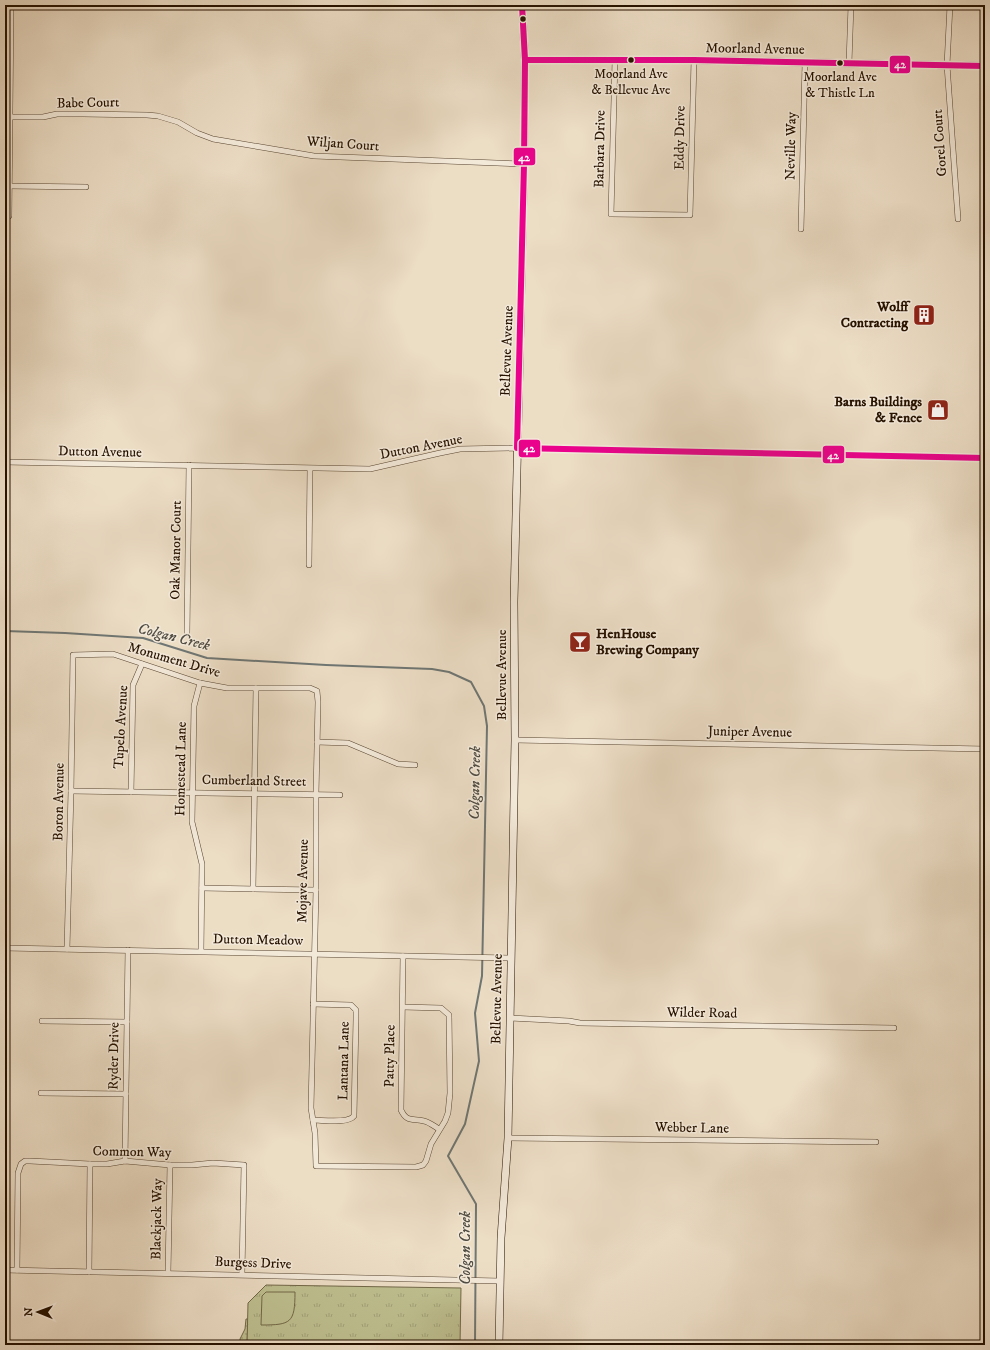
<svg xmlns="http://www.w3.org/2000/svg" width="990" height="1350" font-family="'IM FELL DW Pica',serif">
  <style>
    .grass { fill: url(#grass-dots); stroke: #726848 }
    .park { fill: url(#park-tufts); stroke: #726848 }
    .garden { fill: #bebf90; stroke: #726848 }
    .lines { fill: none; stroke-linecap: round; stroke-linejoin: round }
    .stream { stroke: #6f7673; stroke-width: 2 }
    .street-casing { stroke: #584531; stroke-width: 6 }
    .secondary-casing { stroke: #261200; stroke-width: 8 }
    .street { stroke: #f3e9d9; stroke-width: 5 }
    .secondary { stroke: #f3e9d9; stroke-width: 7 }
    .bus-1-casing { stroke: #f3e9d9; stroke-width: 9 }
    .bus-1 { stroke: #ea028c; stroke-width: 6 }
    .bus-dot { fill: #261200; stroke: #f3e9d9; stroke-width: 1.5 }
    .labels { text-anchor: middle; dominant-baseline: central; stroke-width: 3; stroke-linejoin: round; paint-order: stroke }
    .bus-label { font-size: 13px; fill: #261200; stroke: #f3e9d9 }
    .street-label { font-size: 14px; fill: #261200; stroke: #f3e9d9 }
    .poi-label { font-size: 14px; font-weight: bold; fill: #261200; stroke: #f3e9d9; text-anchor: end }
    .water-label { font-size: 15px; font-style: italic; fill: #504c43; stroke: #f3e9d9 }
    .line-badge { stroke: #f3e9d9; stroke-width: 1.5 }
    .badge-label { font-size: 11px; text-anchor: middle; font-weight: bold; fill: #fff }
  </style>
  <defs>
    <pattern id="grass-dots" width="8" height="8" patternUnits="userSpaceOnUse"><rect width="8" height="8" fill="#bebf90"/><path d="M2 2h.1M6 6h.1" fill="none" stroke="#a3a37a" stroke-width="1.8" stroke-linecap="round"/></pattern>
    <pattern id="park-tufts" width="24" height="20" patternUnits="userSpaceOnUse"><rect width="24" height="20" fill="#bebf90"/><path d="M3 7l-1-3M5 7V3M7 7l1-3M15 17l-1-3M17 17v-4M19 17l1-3" fill="none" stroke="#a3a37a"/></pattern>
  </defs>
  <rect width="100%" height="100%" fill="#ecddc5"/>
  <filter id="stains"><feTurbulence type="fractalNoise" baseFrequency=".005" numOctaves="4"/><feColorMatrix values="0 0 0 0 .2 0 0 0 0 .09 0 0 0 0 .02 0 0 0 .5 -.17"/></filter>
  <radialGradient id="worn" r=".72"><stop offset=".6" stop-color="#630" stop-opacity="0"/><stop offset="1" stop-color="#630" stop-opacity=".3"/></radialGradient>
  <polygon class="grass" points="246,1319 248,1319 247,1345 240,1345 240,1339 245,1329"/>
  <polygon class="park" points="266,1285 461,1288 460,1345 247,1345 248,1303"/>
  <path class="garden" d="M266,1292H295C295,1323 291,1325 261,1325L262,1296Z"/>
  <g class="lines">
    <polyline class="stream" points="5,631 65,633 143,638 207,658 326,665 432,669 449,672 471,682 484,706 487,726 482,976 475,1013 479,1061 465,1124 448,1156 476,1204 475,1345"/>
    <g class="street-casing">
      <g id="street">
        <polyline points="950,5 947,65 958,219"/>
        <polyline points="615,60 611,214 690,215 694,60"/>
        <polyline points="849,63 851,5"/>
        <polyline points="5,117 43,117 57,114 83,114 147,115 158,116 178,122 197,133 213,139 314,156 524,164"/>
        <polyline points="10,186 86,187"/>
        <polyline points="9,216 11,5"/>
        <polyline points="801,229 805,63"/>
        <polyline points="5,462 370,469 440,453 460,449 517,448 852,456 985,458"/>
        <polyline points="309,565 310,469"/>
        <polyline points="187,634 189,465"/>
        <polyline points="200,683 194,706 192,822 202,864 201,951"/>
        <polyline points="515,740 985,749"/>
        <polyline points="317,742 348,743 398,764 415,765"/>
        <polyline points="71,791 340,795"/>
        <polyline points="131,792 133,685 142,664"/>
        <polyline points="202,888 316,890"/>
        <polyline points="253,889 256,688"/>
        <polyline points="5,948 510,958"/>
        <polyline points="67,949 71,791 73,655 113,654 200,683 227,688 310,688 317,691 318,702 316,794 316,890 311,1108 315,1133 316,1166 416,1167 423,1165 426,1161 431,1144 445,1121 448,1113 450,1093 449,1015 441,1008 403,1007"/>
        <path d="M403,956L401,1110C407,1123 413,1118 424,1121C429,1122 434,1126 439,1129"/>
        <path d="M313,1004L351,1005L356,1010V1019L354,1116C348,1124 323,1120 313,1120"/>
        <polyline points="510,1018 569,1021 580,1023 894,1028"/>
        <polyline points="42,1021 127,1022"/>
        <polyline points="41,1093 126,1094"/>
        <polyline points="508,1138 876,1142"/>
        <polyline points="125,1161 128,950"/>
        <polyline points="5,1270 500,1281"/>
        <polyline points="17,1270 18,1173 21,1164 25,1161 30,1161 90,1164 107,1164 125,1161 170,1165 192,1165 213,1163 244,1165 242,1274"/>
        <polyline points="89,1272 90,1164"/>
        <polyline points="168,1273 170,1165"/>
      </g>
    </g>
    <g class="secondary-casing">
      <g id="secondary">
        <polyline points="525,60 694,60 985,66"/>
        <polyline points="499,1345 501,1238 508,1138 515,740 514,602 524,164 525,60 522,5"/>
      </g>
    </g>
    <use href="#street" class="street"/>
    <use href="#secondary" class="secondary"/>
    <g class="bus-1-casing">
      <g id="bus-1">
        <polyline points="522,5 525,60 524,164 517,448 985,458"/>
        <polyline points="525,60 694,60 985,66"/>
      </g>
    </g>
    <use href="#bus-1" class="bus-1"/>
  </g>
  <defs>
    <g id="building-square" transform="scale(1.15)"><rect x="-9" y="-9" width="18" height="18" rx="4" fill="#8f2418" stroke="#f3e9d9"/><path d="M-4-6H4V6H1V3H-1V6H-4ZM-2.5-4.3h1.7v1.8h-1.7ZM.8-4.3h1.7v1.8H.8ZM-2.5-1h1.7V.8h-1.7ZM.8-1h1.7V.8H.8Z" fill="#fff"/></g>
    <g id="shop-square" transform="scale(1.15)"><rect x="-9" y="-9" width="18" height="18" rx="4" fill="#8f2418" stroke="#f3e9d9"/><path d="M-5-2.5h2.3a2.7 3.5 0 0 1 5.4 0H5L5.5 6h-11ZM-1.5-2.5h3a1.5 2.3 0 0 0-3 0Z" fill="#fff"/></g>
    <g id="bar-square" transform="scale(1.15)"><rect x="-9" y="-9" width="18" height="18" rx="4" fill="#8f2418" stroke="#f3e9d9"/><path d="M-6-5H6L.8 .8V4.5H3.5V6h-7V4.5H-.8V.8Z" fill="#fff"/></g>
  </defs>
  <g fill-rule="evenodd">
    <use href="#building-square" x="924" y="315"/>
    <use href="#shop-square" x="938" y="410"/>
    <use href="#bar-square" x="580" y="642"/>
  </g>
  <g class="bus-dot">
    <circle cx="523" cy="19" r="3.5"/>
    <circle cx="631" cy="60" r="3.5"/>
    <circle cx="840" cy="63" r="3.5"/>
  </g>
  <g class="labels">
    <g class="bus-label">
      <text x="631" y="74">Moorland Ave<tspan x="631" dy="16">&amp; Bellevue Ave</tspan></text>
      <text x="840" y="77">Moorland Ave<tspan x="840" dy="16">&amp; Thistle Ln</tspan></text>
    </g>
    <g class="street-label">
      <text transform="translate(755 49) rotate(1)">Moorland Avenue</text>
      <text transform="translate(88 103) rotate(-1)">Babe Court</text>
      <text transform="translate(680 138) rotate(-89)">Eddy Drive</text>
      <text transform="translate(940 143) rotate(-94)">Gorel Court</text>
      <text transform="translate(343 144) rotate(4)">Wiljan Court</text>
      <text transform="translate(791 146) rotate(-89)">Neville Way</text>
      <text transform="translate(600 149) rotate(-89)">Barbara Drive</text>
      <text transform="translate(507 351) rotate(-88)">Bellevue Avenue</text>
      <text transform="translate(421 447) rotate(-11)">Dutton Avenue</text>
      <text transform="translate(100 452) rotate(1)">Dutton Avenue</text>
      <text transform="translate(176 550) rotate(-89)">Oak Manor Court</text>
      <text transform="translate(174 660) rotate(16)">Monument Drive</text>
      <text transform="translate(502 675) rotate(-90)">Bellevue Avenue</text>
      <text transform="translate(121 727) rotate(-87)">Tupelo Avenue</text>
      <text transform="translate(750 732) rotate(1)">Juniper Avenue</text>
      <text transform="translate(181 769) rotate(-89)">Homestead Lane</text>
      <text transform="translate(254 781) rotate(1)">Cumberland Street</text>
      <text transform="translate(59 802) rotate(-89)">Boron Avenue</text>
      <text transform="translate(303 881) rotate(-89)">Mojave Avenue</text>
      <text transform="translate(258 940) rotate(1)">Dutton Meadow</text>
      <text transform="translate(497 999) rotate(-89)">Bellevue Avenue</text>
      <text transform="translate(702 1013) rotate(1)">Wilder Road</text>
      <text transform="translate(114 1056) rotate(-89)">Ryder Drive</text>
      <text transform="translate(390 1056) rotate(-89)">Patty Place</text>
      <text transform="translate(344 1061) rotate(-89)">Lantana Lane</text>
      <text transform="translate(692 1128) rotate(1)">Webber Lane</text>
      <text transform="translate(132 1152) rotate(1)">Common Way</text>
      <text transform="translate(157 1219) rotate(-89)">Blackjack Way</text>
      <text transform="translate(253 1263) rotate(2)">Burgess Drive</text>
    </g>
    <g class="poi-label">
      <text x="908" y="307">Wolff<tspan x="908" dy="16">Contracting</tspan></text>
      <text x="922" y="402">Barns Buildings<tspan x="922" dy="16">&amp; Fence</tspan></text>
      <text x="596" y="634" text-anchor="start">HenHouse<tspan x="596" dy="16">Brewing Company</tspan></text>
    </g>
    <g class="water-label">
      <text transform="translate(174 637) rotate(14)">Colgan Creek</text>
      <text transform="translate(475 783) rotate(-89)">Colgan Creek</text>
      <text transform="translate(465 1248) rotate(-90)">Colgan Creek</text>
    </g>
  </g>
  <g class="line-badge">
    <rect x="889" y="55" width="22" height="19" rx="4" fill="#ea028c"/>
    <rect x="513" y="147" width="23" height="19" rx="4" fill="#ea028c"/>
    <rect x="518" y="439" width="23" height="19" rx="4" fill="#ea028c"/>
    <rect x="822" y="445" width="23" height="19" rx="4" fill="#ea028c"/>
  </g>
  <g class="badge-label">
    <text x="900" y="68">42</text>
    <text x="524" y="161">42</text>
    <text x="529" y="452">42</text>
    <text x="833" y="459">42</text>
  </g>
  <rect width="990" height="1350" fill="none" stroke="#ecddc5" stroke-width="20"/>
  <rect x="6" y="6" width="978" height="1338" fill="none" stroke="#261200" stroke-width="2"/>
  <rect x="10" y="10" width="970" height="1330" fill="none" stroke="#261200"/>
  <g transform="translate(38 1312) rotate(271)" stroke="#f3e9d9" stroke-width="3" paint-order="stroke">
  <path d="M0-3L7 15L0 10L-7 15Z" fill="#261200"/>
  <text y="-6" font-size="11" font-weight="bold" text-anchor="middle" fill="#261200">N</text>
  </g>
  <rect width="100%" height="100%" filter="url(#stains)"/>
  <rect width="100%" height="100%" fill="url(#worn)"/>
</svg>
